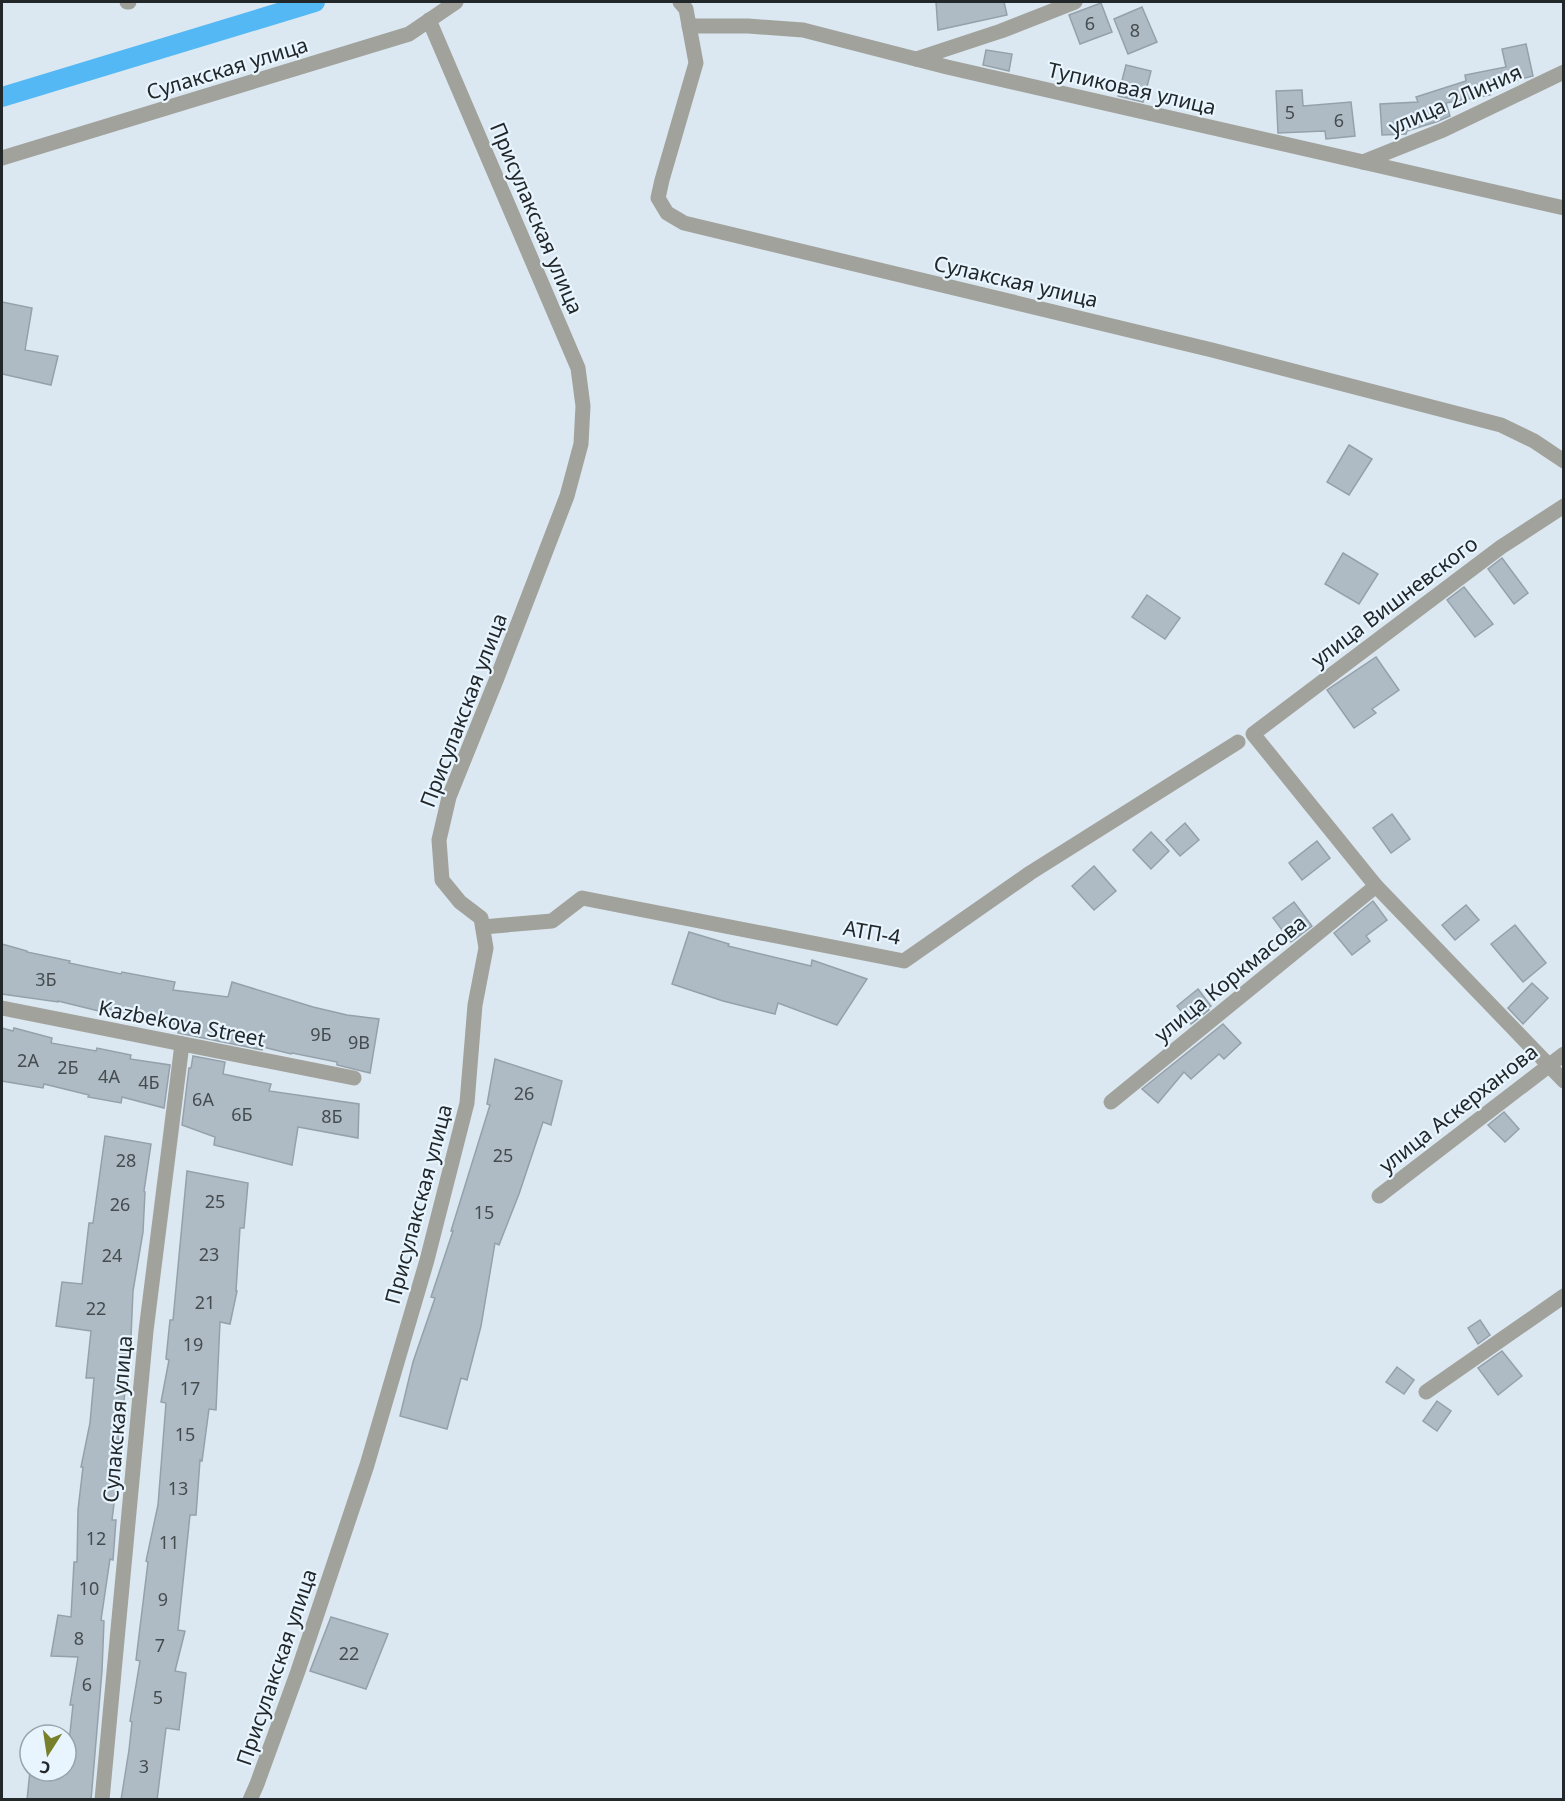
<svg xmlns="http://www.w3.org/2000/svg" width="1565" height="1801" font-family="'Noto Sans',sans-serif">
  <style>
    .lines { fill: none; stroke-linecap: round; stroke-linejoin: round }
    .canal { stroke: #54b8f4; stroke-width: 20 }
    .building { fill: #afbbc4; stroke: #94a1aa; stroke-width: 1.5 }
    .street { stroke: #a1a29c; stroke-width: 15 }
    .labels { text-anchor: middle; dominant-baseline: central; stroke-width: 4.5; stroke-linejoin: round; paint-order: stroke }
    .number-label { font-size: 18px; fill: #454c50 }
    .street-label { font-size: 21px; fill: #22272a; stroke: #e8f5fe }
  </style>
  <rect width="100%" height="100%" fill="#dbe8f1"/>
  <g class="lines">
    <polyline class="canal" points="2,97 315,2"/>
  </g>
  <g class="building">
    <polygon points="936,2 1004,2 1007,15 938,30"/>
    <polygon points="1101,3 1112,32 1080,44 1069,15"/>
    <polygon points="1142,7 1157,42 1128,54 1114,19"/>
    <polygon points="1526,44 1533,76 1488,87 1490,95 1446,103 1450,116 1436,122 1407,131 1406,134 1382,135 1380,104 1418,102 1416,97 1466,81 1465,75 1506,67 1502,49"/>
    <polygon points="986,50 1012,54 1009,71 983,65"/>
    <polygon points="1126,65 1151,71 1143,102 1118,96"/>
    <polygon points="1302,90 1303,106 1351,102 1355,136 1326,139 1325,131 1278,133 1276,91"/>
    <polygon points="2,302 32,308 25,350 58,356 51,385 2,374"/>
    <polygon points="1349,445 1372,459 1349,495 1327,482"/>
    <polygon points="1343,553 1378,574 1359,604 1325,584"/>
    <polygon points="1502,558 1528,593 1514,604 1488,569"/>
    <polygon points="1464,587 1493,624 1475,637 1447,600"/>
    <polygon points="1147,595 1180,618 1165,639 1132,617"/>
    <polygon points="1376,657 1399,690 1372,709 1376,713 1354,728 1327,690"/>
    <polygon points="1392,814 1410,839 1391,853 1373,828"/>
    <polygon points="1185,823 1199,840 1180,856 1166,840"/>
    <polygon points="1151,832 1169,851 1151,869 1133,850"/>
    <polygon points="1317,841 1330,858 1302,880 1289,863"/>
    <polygon points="1094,866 1116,891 1094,910 1072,886"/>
    <polygon points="1373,901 1387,920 1366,936 1370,941 1352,955 1334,933"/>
    <polygon points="1294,902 1312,926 1291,942 1273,918"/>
    <polygon points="1466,905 1479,920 1455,940 1442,925"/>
    <polygon points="1515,925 1546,963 1523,982 1491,944"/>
    <polygon points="689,932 729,944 728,946 811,966 812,960 867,979 837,1025 778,1003 775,1014 723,1001 672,984"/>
    <polygon points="2,944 27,951 27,952 70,961 69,963 121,974 122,972 175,982 173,990 228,997 232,982 313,1007 347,1015 379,1019 370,1073 337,1065 337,1062 292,1053 291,1054 263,1047 262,1050 178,1033 179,1025 100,1007 99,1011 58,1001 58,1002 2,994"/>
    <polygon points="1532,983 1548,998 1523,1024 1508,1008"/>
    <polygon points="1198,989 1211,1006 1208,1008 1209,1010 1191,1024 1177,1006"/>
    <polygon points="1223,1024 1241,1043 1224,1059 1219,1054 1191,1079 1184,1072 1158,1103 1142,1089"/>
    <polygon points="2,1028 13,1031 14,1028 52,1038 51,1043 96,1051 97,1048 131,1055 130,1059 170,1065 164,1108 122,1097 121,1103 88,1097 89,1095 44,1084 43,1088 2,1081"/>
    <polygon points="193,1056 225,1062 223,1074 271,1084 269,1091 359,1104 358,1138 298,1127 292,1165 214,1145 215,1137 182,1125 189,1068 191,1068"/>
    <polygon points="495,1059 562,1081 551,1125 543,1122 519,1194 499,1245 495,1243 481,1326 467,1380 461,1378 447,1429 400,1416 413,1362 435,1298 431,1297 453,1231 451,1231 490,1105 487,1104"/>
    <polygon points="1504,1112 1519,1129 1505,1142 1488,1125"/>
    <polygon points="105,1136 151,1144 144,1191 145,1192 143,1232 133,1291 131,1337 129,1337 128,1380 126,1380 122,1421 119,1420 117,1479 112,1520 116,1520 113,1560 110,1559 101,1620 104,1621 102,1671 91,1800 27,1800 30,1771 66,1771 66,1750 68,1751 73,1705 70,1705 78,1657 51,1656 58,1615 71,1617 74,1562 77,1562 78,1510 83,1467 81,1467 90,1423 94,1378 86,1378 91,1331 56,1326 62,1282 82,1284 89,1223 93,1223"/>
    <polygon points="187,1171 248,1183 244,1228 240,1228 236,1291 237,1291 230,1324 220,1322 216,1410 209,1409 202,1461 200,1460 196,1515 190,1515 178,1630 185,1631 175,1671 186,1673 179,1730 166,1728 157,1800 121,1800 129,1750 132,1722 130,1721 140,1661 136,1660 148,1562 146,1561 158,1505 166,1403 161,1402 169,1360 166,1359 170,1320 173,1320"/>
    <polygon points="1480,1320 1490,1335 1478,1344 1468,1328"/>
    <polygon points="1502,1351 1522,1376 1498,1395 1478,1368"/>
    <polygon points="1397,1367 1414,1380 1404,1394 1386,1382"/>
    <polygon points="1437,1401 1451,1411 1437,1431 1423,1421"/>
    <polygon points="331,1617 388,1634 366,1689 310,1671"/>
  </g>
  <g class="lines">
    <g class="street">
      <polyline points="127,2 129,2"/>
      <polyline points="680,2 686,9 696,63 662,180 658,198 667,213 684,223 1212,350 1501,425 1534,441 1564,461"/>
      <polyline points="689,26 748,26 803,30 947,67 1564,208"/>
      <polyline points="916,59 1001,31 1075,2"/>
      <polyline points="2,158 409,34 456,2"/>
      <polyline points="1363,162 1443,130 1564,72"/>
      <polyline points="1564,506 1501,547 1253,734 1376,886 1564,1081"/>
      <polyline points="483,927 552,921 582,898 904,961 1030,873 1238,742"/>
      <polyline points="2,1008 354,1078"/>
      <polyline points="1111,1102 1376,886"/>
      <polyline points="1379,1196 1564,1054"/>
      <polyline points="1426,1392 1564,1296"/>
      <polyline points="102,1800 146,1331 182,1044"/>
      <polyline points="250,1800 257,1784 298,1671 367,1465 427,1260 467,1103 475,1005 486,948 481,918 460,902 442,880 439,840 449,797 497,678 567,496 581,444 583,406 578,368 429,20"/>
    </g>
  </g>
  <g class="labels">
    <g class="number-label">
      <text x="1090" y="23">6</text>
      <text x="1135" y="30">8</text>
      <text x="1290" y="112">5</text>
      <text x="1339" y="120">6</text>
      <text x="46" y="979">3Б</text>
      <text x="321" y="1034">9Б</text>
      <text x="359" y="1042">9В</text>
      <text x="28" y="1060">2А</text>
      <text x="68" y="1067">2Б</text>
      <text x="109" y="1076">4А</text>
      <text x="149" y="1082">4Б</text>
      <text x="524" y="1093">26</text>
      <text x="203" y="1099">6А</text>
      <text x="242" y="1114">6Б</text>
      <text x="332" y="1116">8Б</text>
      <text x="503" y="1155">25</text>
      <text x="126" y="1160">28</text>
      <text x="215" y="1201">25</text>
      <text x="120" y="1204">26</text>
      <text x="484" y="1212">15</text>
      <text x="209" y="1254">23</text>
      <text x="112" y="1255">24</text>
      <text x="205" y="1302">21</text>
      <text x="96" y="1308">22</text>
      <text x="193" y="1344">19</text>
      <text x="190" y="1388">17</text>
      <text x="185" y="1434">15</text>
      <text x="178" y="1488">13</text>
      <text x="96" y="1538">12</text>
      <text x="169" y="1542">11</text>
      <text x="89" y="1588">10</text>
      <text x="163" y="1599">9</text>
      <text x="79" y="1638">8</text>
      <text x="160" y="1645">7</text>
      <text x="349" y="1653">22</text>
      <text x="87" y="1684">6</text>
      <text x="158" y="1697">5</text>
      <text x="144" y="1766">3</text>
    </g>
    <g class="street-label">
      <text transform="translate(227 68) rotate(-17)">Сулакская улица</text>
      <text transform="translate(1132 88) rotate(13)">Тупиковая улица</text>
      <text transform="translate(1455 99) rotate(-24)">улица 2Линия</text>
      <text transform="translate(537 218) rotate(67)">Присулакская улица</text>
      <text transform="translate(1016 281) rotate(13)">Сулакская улица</text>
      <text transform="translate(1394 601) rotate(-37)">улица Вишневского</text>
      <text transform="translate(463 710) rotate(-69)">Присулакская улица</text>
      <text transform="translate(872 932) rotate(10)">АТП-4</text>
      <text transform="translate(1230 978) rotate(-39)">улица Коркмасова</text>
      <text transform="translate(182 1023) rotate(11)">Kazbekova Street</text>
      <text transform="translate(1458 1108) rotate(-38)">улица Аскерханова</text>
      <text transform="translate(418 1204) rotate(-75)">Присулакская улица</text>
      <text transform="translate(117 1419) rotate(-85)">Сулакская улица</text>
      <text transform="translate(276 1667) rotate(-71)">Присулакская улица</text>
    </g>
  </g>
  <rect width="1565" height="1801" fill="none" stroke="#22272a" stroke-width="6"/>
  <g transform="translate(48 1753) rotate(192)"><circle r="28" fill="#e8f5fe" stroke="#99a3a9" stroke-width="1.5"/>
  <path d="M0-4.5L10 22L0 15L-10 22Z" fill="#79802b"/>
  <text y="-9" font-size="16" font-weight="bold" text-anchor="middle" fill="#22272a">С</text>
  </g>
</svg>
